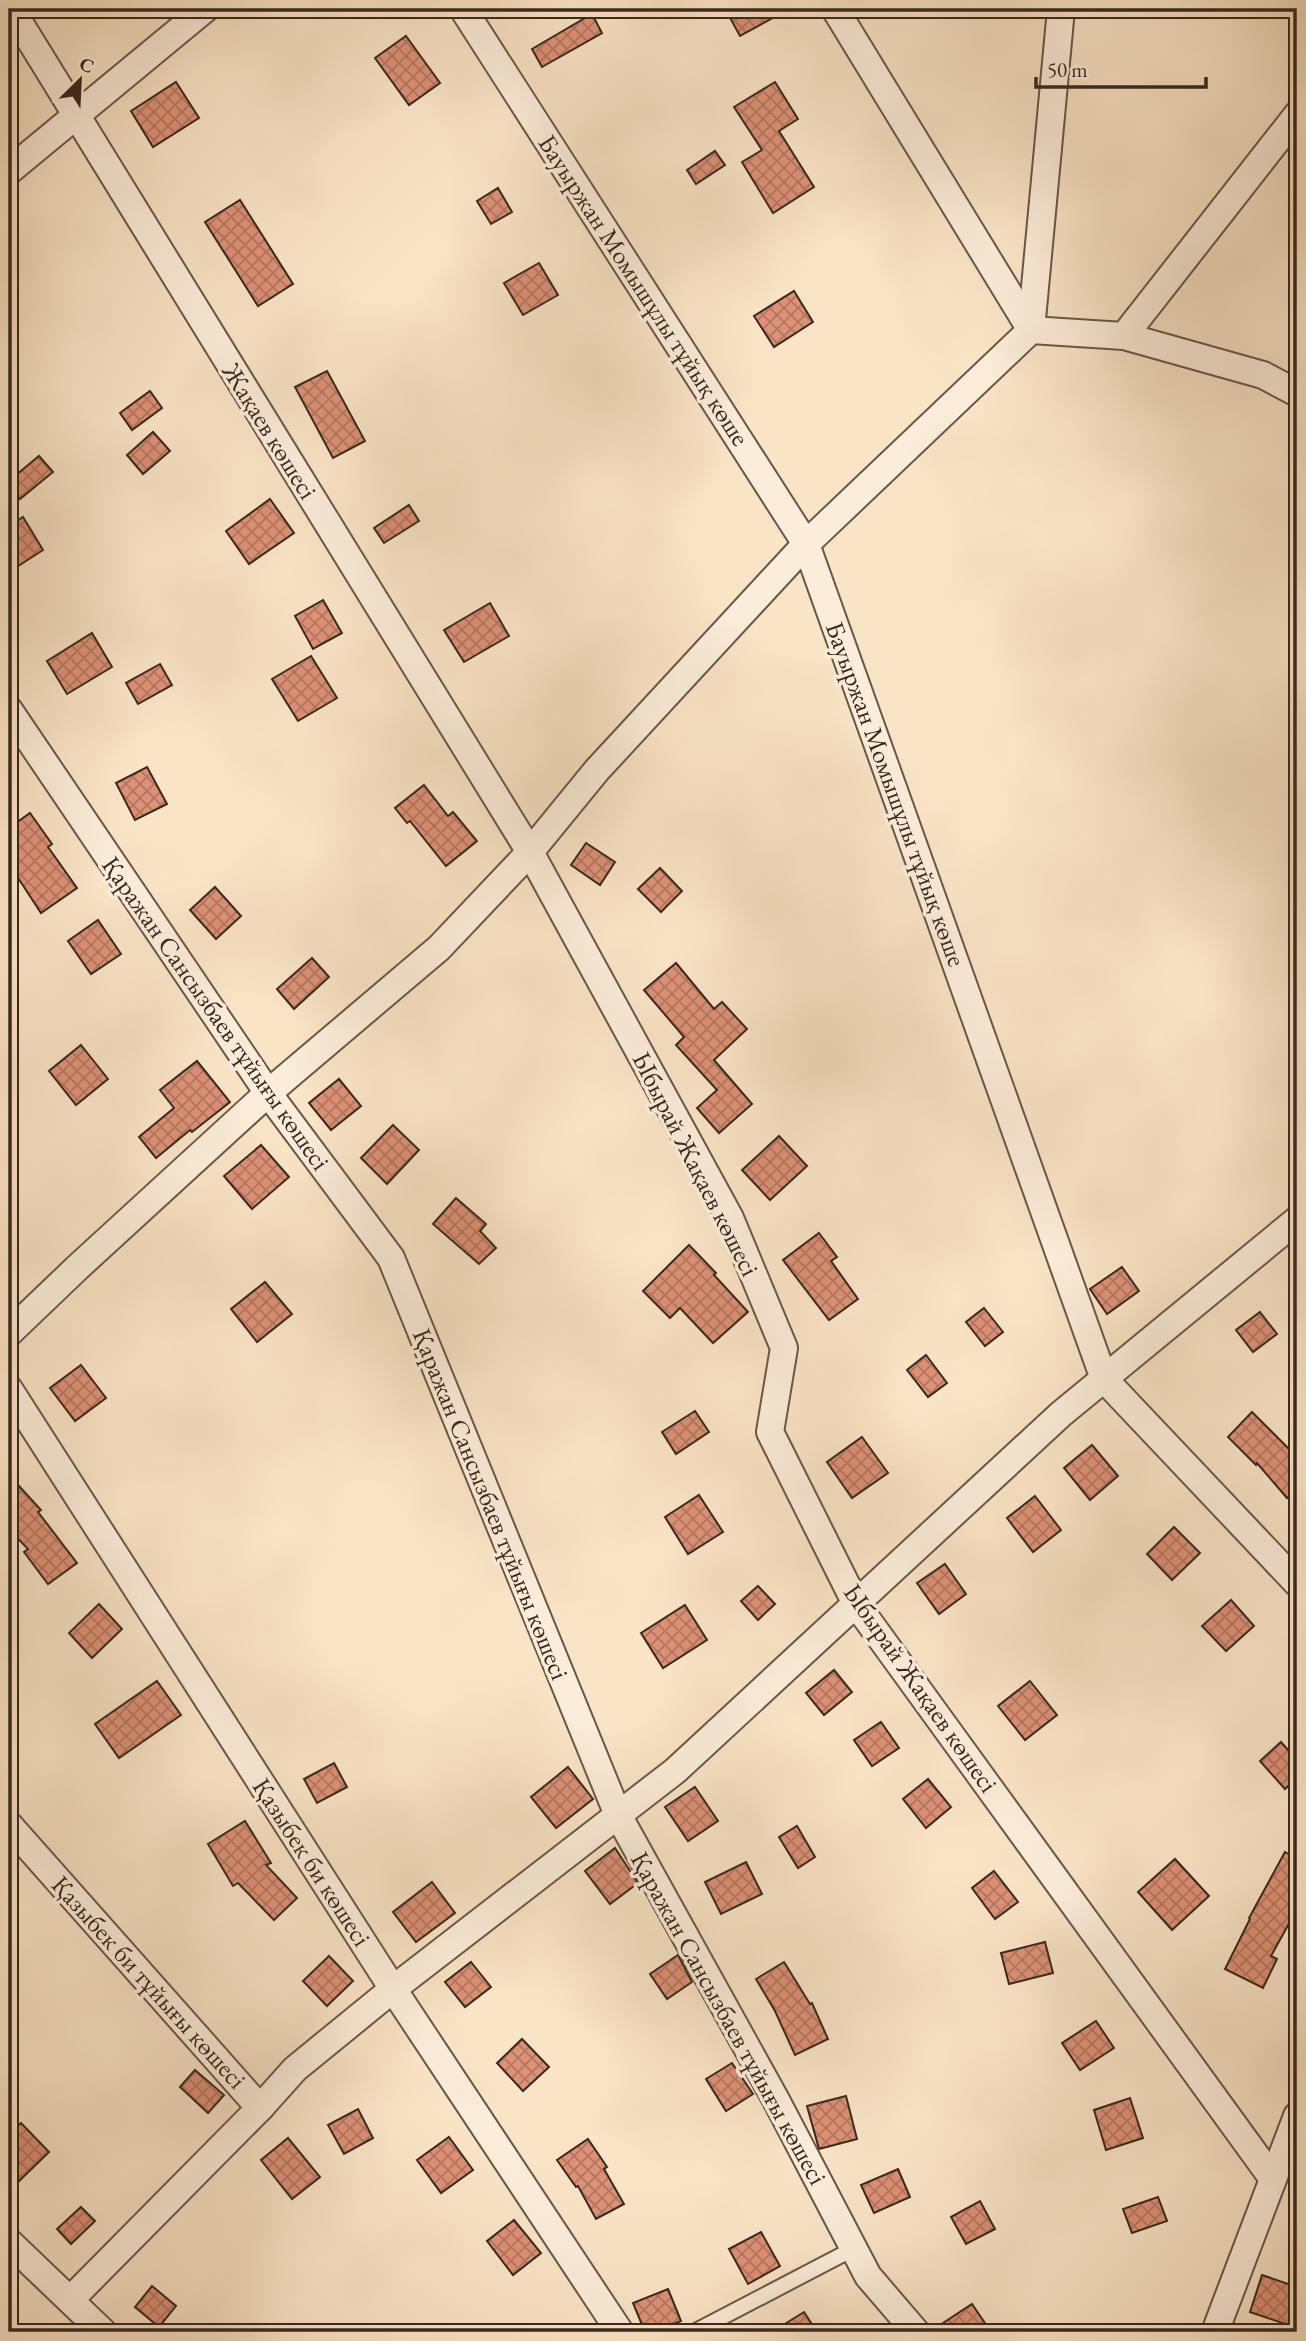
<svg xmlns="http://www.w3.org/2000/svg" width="1306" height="2341" font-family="'EB Garamond',serif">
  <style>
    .building { fill: url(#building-cross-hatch); stroke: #38281f; stroke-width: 2 }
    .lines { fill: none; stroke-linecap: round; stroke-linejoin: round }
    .lane-casing { stroke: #685749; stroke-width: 18 }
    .street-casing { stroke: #685749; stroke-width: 30 }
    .lane { stroke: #fcedda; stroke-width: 14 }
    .street { stroke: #fcedda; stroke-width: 26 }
    .labels { text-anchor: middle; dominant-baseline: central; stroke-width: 7; stroke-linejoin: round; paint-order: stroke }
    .street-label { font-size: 26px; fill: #38281f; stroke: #fcedda }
  </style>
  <defs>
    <pattern id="building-cross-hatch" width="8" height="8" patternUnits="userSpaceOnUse" patternTransform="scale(1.75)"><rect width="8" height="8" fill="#dd9175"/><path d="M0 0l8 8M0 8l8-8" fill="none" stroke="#b4765f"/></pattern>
  </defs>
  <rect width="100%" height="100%" fill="#fae4c6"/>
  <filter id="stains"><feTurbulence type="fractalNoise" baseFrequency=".00286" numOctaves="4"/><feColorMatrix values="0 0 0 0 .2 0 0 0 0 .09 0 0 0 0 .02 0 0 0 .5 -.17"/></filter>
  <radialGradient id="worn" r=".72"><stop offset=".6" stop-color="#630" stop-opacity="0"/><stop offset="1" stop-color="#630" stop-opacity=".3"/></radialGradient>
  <g class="building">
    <polygon points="742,9 789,9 740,36 729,16"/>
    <polygon points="592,14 602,33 542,67 532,49"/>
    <polygon points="406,36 440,83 409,105 375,58"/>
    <polygon points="176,82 199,118 153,147 131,111"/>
    <polygon points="775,82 798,119 779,131 814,187 773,213 742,162 762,150 734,107"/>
    <polygon points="715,151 725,165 696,184 687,170"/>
    <polygon points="498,188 512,212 491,224 477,201"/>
    <polygon points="240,200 293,284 258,306 205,222"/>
    <polygon points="539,263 558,295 523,315 504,283"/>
    <polygon points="794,291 813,322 774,347 754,316"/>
    <polygon points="327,371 365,441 333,458 295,387"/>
    <polygon points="150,391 162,408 132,430 120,413"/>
    <polygon points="153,432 170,451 143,474 127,455"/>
    <polygon points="39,456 53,472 20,499 9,485 9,481"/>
    <polygon points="270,499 294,533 249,564 226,531"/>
    <polygon points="409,505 419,521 384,543 374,528"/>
    <polygon points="23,517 43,550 9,572 9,526"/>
    <polygon points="323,600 342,633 313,649 295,616"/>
    <polygon points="490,603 509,636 464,662 444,630"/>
    <polygon points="92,633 112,667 67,694 47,661"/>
    <polygon points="311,656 337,698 298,721 272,679"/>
    <polygon points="160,664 172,685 138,704 126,683"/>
    <polygon points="147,767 167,804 135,820 116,783"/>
    <polygon points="424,785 448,816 453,812 477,841 446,866 410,821 407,823 395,808"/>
    <polygon points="30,813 52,844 48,847 77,888 41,913 9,864 9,828"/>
    <polygon points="586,843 615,862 600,885 571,865"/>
    <polygon points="660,868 682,891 661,912 638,889"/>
    <polygon points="215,887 241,916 216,939 190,910"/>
    <polygon points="98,920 121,954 91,974 68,941"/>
    <polygon points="312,958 329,977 294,1009 277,989"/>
    <polygon points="676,963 714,1009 722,1002 747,1029 714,1060 752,1104 719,1133 697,1108 717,1090 676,1045 684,1037 644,990"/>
    <polygon points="81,1045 108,1079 76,1105 49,1071"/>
    <polygon points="197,1061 230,1102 192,1132 190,1130 156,1158 139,1137 174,1108 160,1090"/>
    <polygon points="339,1079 361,1106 331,1130 309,1103"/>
    <polygon points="393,1125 419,1150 387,1184 361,1158"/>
    <polygon points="779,1136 807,1166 770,1200 742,1170"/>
    <polygon points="261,1145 289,1177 252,1209 224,1176"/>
    <polygon points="456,1198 486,1224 480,1231 496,1248 479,1264 433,1224"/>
    <polygon points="819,1233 837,1257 831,1261 858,1299 829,1320 783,1260"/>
    <polygon points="689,1245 716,1273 714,1275 748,1312 713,1343 680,1308 670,1318 643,1291"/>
    <polygon points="1122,1267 1139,1291 1107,1314 1090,1289"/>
    <polygon points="265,1282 292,1314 257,1342 231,1309"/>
    <polygon points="984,1308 1003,1332 985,1346 966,1322"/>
    <polygon points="1260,1312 1277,1334 1253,1352 1236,1330"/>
    <polygon points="926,1355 947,1383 928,1397 907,1370"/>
    <polygon points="81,1365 106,1398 75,1421 50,1388"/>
    <polygon points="695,1411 709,1432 676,1454 662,1432"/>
    <polygon points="1252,1412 1297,1457 1297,1490 1287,1498 1257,1463 1256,1465 1228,1437"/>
    <polygon points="862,1437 888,1473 852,1498 827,1462"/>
    <polygon points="1092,1445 1118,1476 1090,1500 1064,1468"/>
    <polygon points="19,1486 41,1510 38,1512 77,1563 48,1584 24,1552 28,1549 9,1529 9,1496"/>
    <polygon points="699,1495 723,1532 688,1554 665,1517"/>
    <polygon points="1035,1496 1061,1530 1033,1552 1007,1518"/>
    <polygon points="1174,1527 1200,1553 1172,1580 1147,1554"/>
    <polygon points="945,1564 966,1594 939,1614 917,1583"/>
    <polygon points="758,1586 775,1604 758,1620 741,1601"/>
    <polygon points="1231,1600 1254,1626 1226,1651 1202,1626"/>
    <polygon points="99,1604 122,1629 92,1658 69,1633"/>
    <polygon points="685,1605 707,1640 663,1668 641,1633"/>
    <polygon points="834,1670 852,1692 824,1715 806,1693"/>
    <polygon points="157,1681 181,1715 119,1758 95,1724"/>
    <polygon points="1030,1681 1057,1715 1025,1740 998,1706"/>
    <polygon points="881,1722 899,1748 872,1766 854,1740"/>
    <polygon points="1281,1742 1297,1760 1297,1778 1285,1789 1260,1761"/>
    <polygon points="334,1763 347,1787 317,1803 304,1779"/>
    <polygon points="568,1767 593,1799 556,1828 531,1797"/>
    <polygon points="928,1779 951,1807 926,1828 903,1799"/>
    <polygon points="695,1787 718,1821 688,1841 665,1807"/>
    <polygon points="245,1821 271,1863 266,1865 297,1898 274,1920 238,1883 233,1886 208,1844"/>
    <polygon points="797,1826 815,1857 798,1868 779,1837"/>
    <polygon points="615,1848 638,1883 610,1904 585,1871"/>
    <polygon points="1285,1852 1297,1859 1297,1909 1271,1956 1277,1959 1263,1988 1225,1969 1250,1919 1249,1918"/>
    <polygon points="1175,1859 1209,1896 1172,1930 1138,1892"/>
    <polygon points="746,1862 762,1894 721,1914 705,1882"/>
    <polygon points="994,1871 1018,1902 995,1919 972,1888"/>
    <polygon points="432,1882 455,1913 416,1942 393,1912"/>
    <polygon points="1045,1942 1053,1973 1009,1984 1001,1953"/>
    <polygon points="678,1955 692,1982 667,1999 650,1974"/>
    <polygon points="329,1956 353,1981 327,2006 303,1981"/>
    <polygon points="471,1962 491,1987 465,2007 445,1982"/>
    <polygon points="784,1962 810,2004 812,2003 828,2039 795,2055 775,2011 756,1979"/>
    <polygon points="1096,2021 1114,2048 1080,2070 1062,2043"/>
    <polygon points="522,2039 549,2067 523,2091 497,2063"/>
    <polygon points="732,2063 753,2094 726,2111 706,2079"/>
    <polygon points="195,2070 224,2095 208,2113 180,2087"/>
    <polygon points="846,2096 857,2139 819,2149 807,2106"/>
    <polygon points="1130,2098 1143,2138 1106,2150 1094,2110"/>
    <polygon points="358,2109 373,2138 344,2154 328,2125"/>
    <polygon points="21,2123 49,2152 9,2191 9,2135"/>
    <polygon points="449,2137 473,2170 441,2193 417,2160"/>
    <polygon points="288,2138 320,2177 292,2199 261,2160"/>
    <polygon points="588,2139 607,2167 604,2169 624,2204 596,2219 578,2186 576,2187 557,2160"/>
    <polygon points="898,2169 910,2197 874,2213 861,2185"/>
    <polygon points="1158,2197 1167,2221 1132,2233 1123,2209"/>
    <polygon points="980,2201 995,2229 966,2244 951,2217"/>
    <polygon points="81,2207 95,2221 71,2244 57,2229"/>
    <polygon points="514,2220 541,2253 513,2275 487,2241"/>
    <polygon points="761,2232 780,2266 748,2284 729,2249"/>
    <polygon points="1262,2275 1297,2287 1297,2328 1250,2312"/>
    <polygon points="152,2286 176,2306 159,2327 135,2307"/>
    <polygon points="668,2289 681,2321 654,2332 645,2332 633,2303"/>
    <polygon points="972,2304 991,2332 931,2332 931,2331"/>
    <polygon points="804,2312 817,2332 772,2332"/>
  </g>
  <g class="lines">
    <g class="lane-casing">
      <polyline id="lane" points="694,2332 853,2249"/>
    </g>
    <g class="street-casing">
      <g id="street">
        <polyline points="11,9 530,852 730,1218 784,1348 770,1432 856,1604 1273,2179"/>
        <polyline points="463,9 806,544 1104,1379 1297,1583"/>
        <polyline points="835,9 1031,330"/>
        <polyline points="9,171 205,9"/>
        <polyline points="1031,330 1124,336 1263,375 1297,393"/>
        <polyline points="1124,336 1297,115"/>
        <polyline points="9,710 268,1093 391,1258 618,1815 776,2100 868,2276 916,2332"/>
        <polyline points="9,1333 78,1267 268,1093 439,948 530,852 597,770 806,544 1031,330 1061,9"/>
        <polyline points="9,1389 393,1989 620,2332"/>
        <polyline points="9,1825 260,2108"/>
        <polyline points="9,2242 103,2332"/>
        <polyline points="70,2300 260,2108 295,2069 393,1989 675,1771 1061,1414 1297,1220"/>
        <polyline points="1215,2332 1297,2116"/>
      </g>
    </g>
    <use href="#lane" class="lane"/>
    <use href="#street" class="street"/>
  </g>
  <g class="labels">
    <g class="street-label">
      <text transform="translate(644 290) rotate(57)">Бауыржан Момышұлы тұйық көше</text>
      <text transform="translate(270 431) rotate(58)">Жақаев көшесі</text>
      <text transform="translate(896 794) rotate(70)">Бауыржан Момышұлы тұйық көше</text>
      <text transform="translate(216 1013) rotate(55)">Қаражан Сансызбаев тұйығы көшесі</text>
      <text transform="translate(696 1164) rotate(63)">Ыбырай Жақаев көшесі</text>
      <text transform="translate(491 1504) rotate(68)">Қаражан Сансызбаев тұйығы көшесі</text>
      <text transform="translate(921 1688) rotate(55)">Ыбырай Жақаев көшесі</text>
      <text transform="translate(312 1862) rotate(57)">Қазыбек би көшесі</text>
      <text transform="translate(149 1982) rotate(48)">Қазыбек би тұйығы көшесі</text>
      <text transform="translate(729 2018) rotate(61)">Қаражан Сансызбаев тұйығы көшесі</text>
    </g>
  </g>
  <rect width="1306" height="2341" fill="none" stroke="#fae4c6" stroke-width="35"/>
  <rect x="10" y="10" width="1285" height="2320" fill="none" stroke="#38281f" stroke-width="3.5"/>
  <rect x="18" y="18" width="1271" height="2306" fill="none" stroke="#38281f" stroke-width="2"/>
  <g transform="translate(80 80) rotate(24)" stroke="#fcedda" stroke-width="5" paint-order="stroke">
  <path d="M0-5L12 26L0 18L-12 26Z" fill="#38281f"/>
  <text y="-10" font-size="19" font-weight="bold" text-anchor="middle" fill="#38281f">С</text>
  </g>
  <path d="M1036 77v10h170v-10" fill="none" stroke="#38281f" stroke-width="3.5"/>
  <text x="1047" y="77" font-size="21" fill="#38281f" stroke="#fcedda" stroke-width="5" paint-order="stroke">50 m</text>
  <rect width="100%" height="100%" filter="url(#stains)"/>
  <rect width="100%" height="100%" fill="url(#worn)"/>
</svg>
